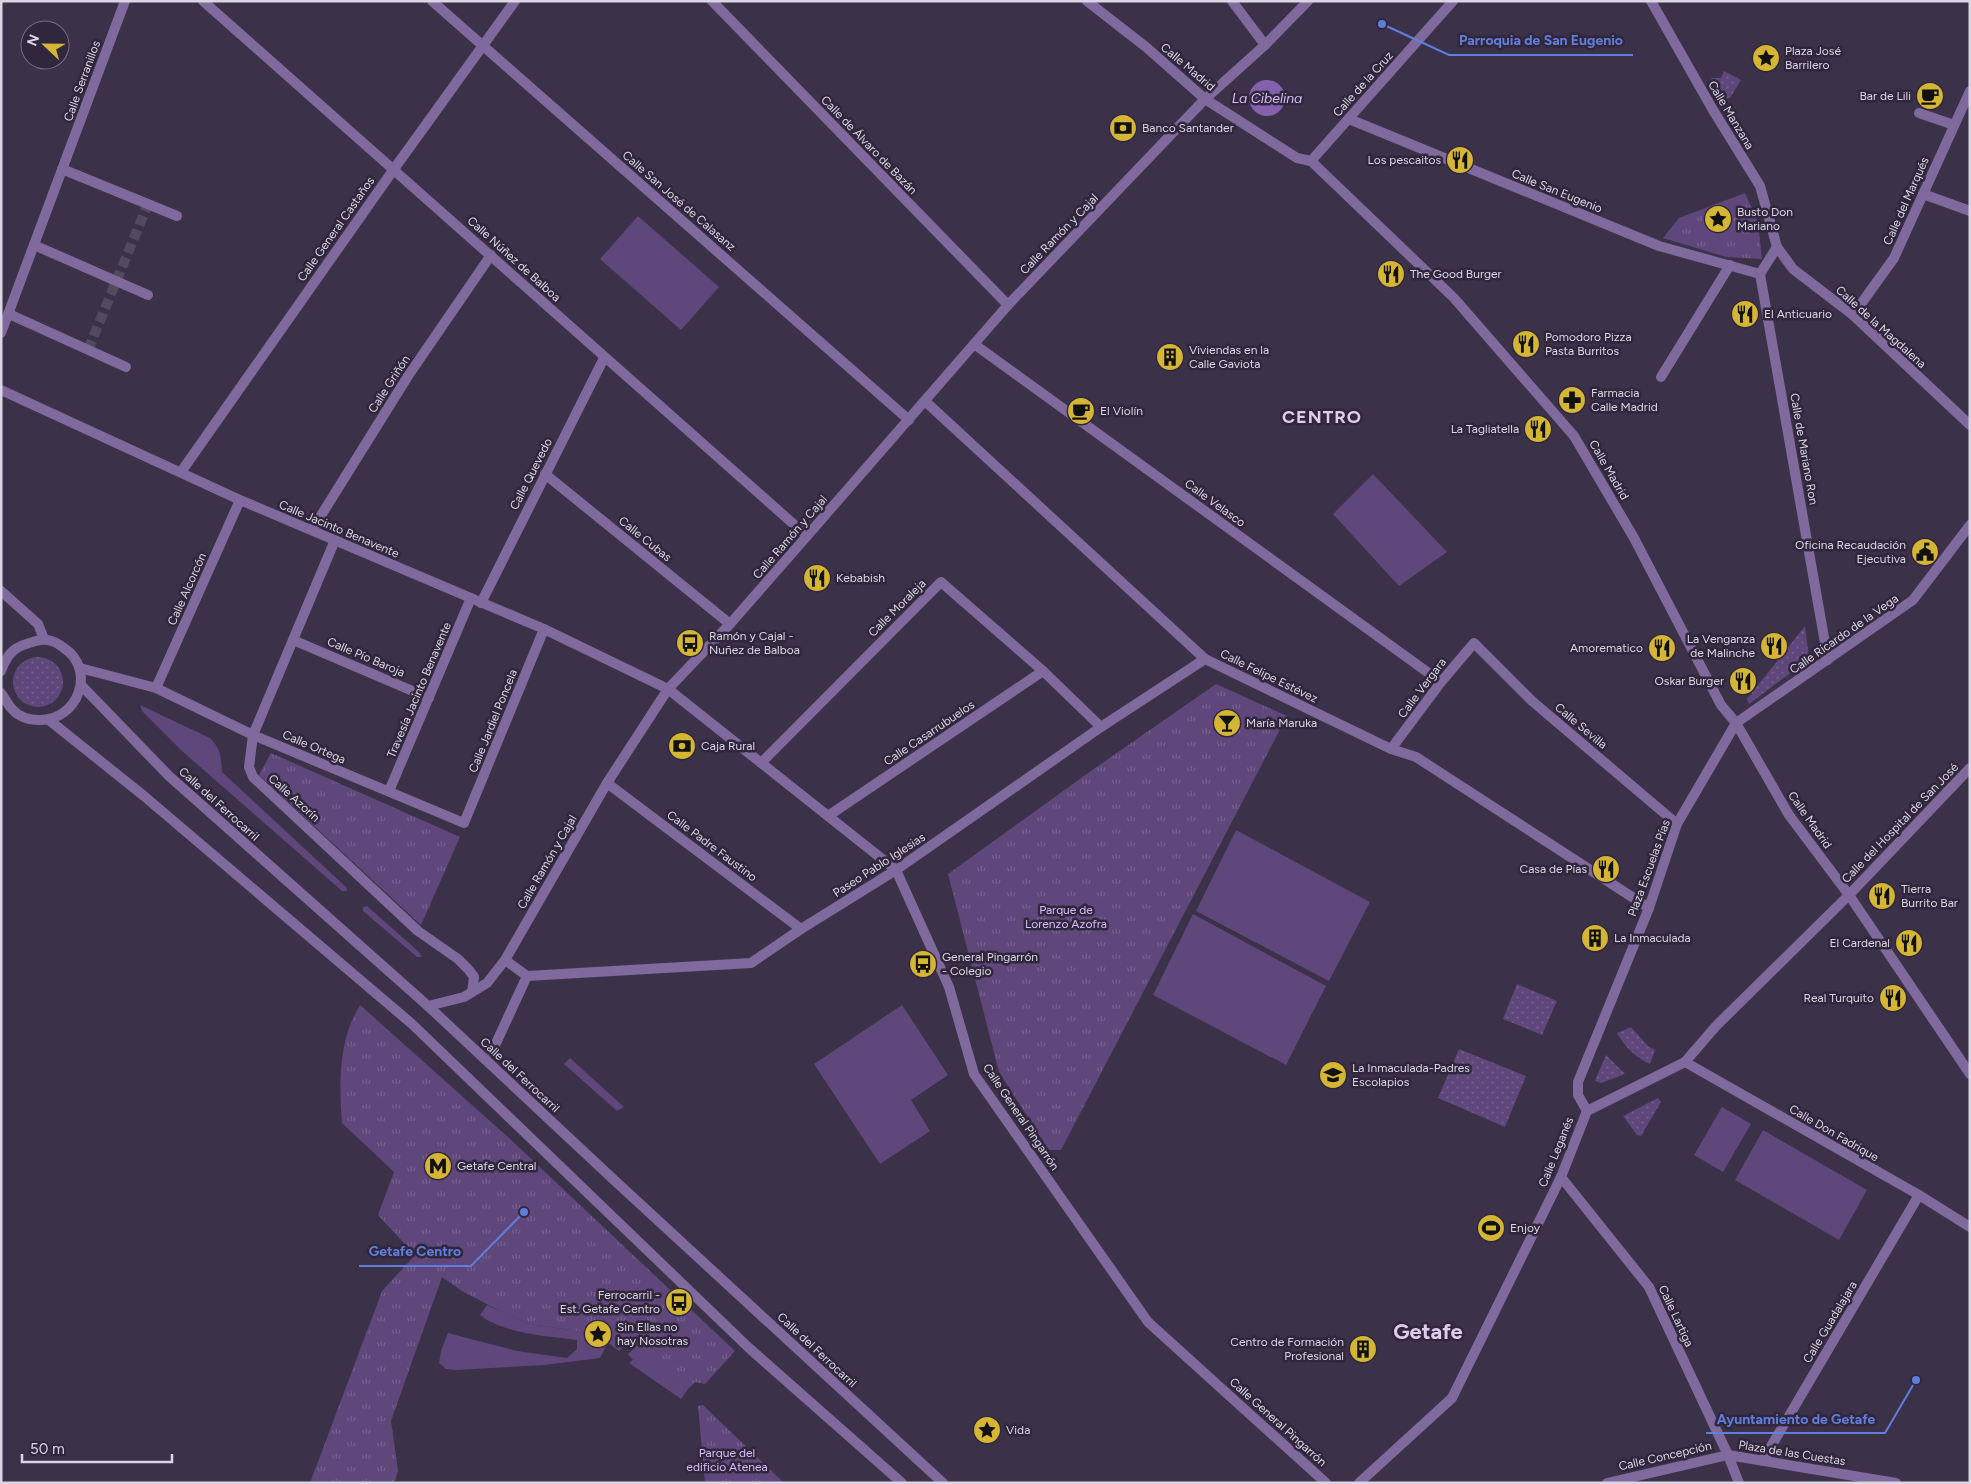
<svg xmlns="http://www.w3.org/2000/svg" width="1971" height="1484" font-family="Figtree,sans-serif">
  <style>
    .grass { fill: #5f467b }
    .park { fill: url(#park-tufts) }
    .garden { fill: url(#garden-dots) }
    .water { fill: #8461ad }
    .lines { fill: none; stroke-linecap: round; stroke-linejoin: round }
    .pedestrian-tunnel { stroke: #534a5f; stroke-width: 10; stroke-dasharray: 10 5; stroke-linecap: butt }
    .pedestrian { stroke: #80699c; stroke-width: 10 }
    .minor { stroke: #80699c; stroke-width: 10 }
    .tertiary { stroke: #80699c; stroke-width: 10 }
    .labels { text-anchor: middle; dominant-baseline: central; stroke-width: 5; stroke-linejoin: round; paint-order: stroke }
    .poi-label { font-size: 12px; fill: #dcd6e4; stroke: #31273d; text-anchor: start }
    .street-label { font-size: 12px; fill: #dcd6e4; stroke: #31273d }
    .park-label { font-size: 12px; fill: #d8bdfb; stroke: #31273d }
    .water-label { font-size: 14px; font-style: italic; fill: #d7bcfa; stroke: #31273d }
    .district-label { font-size: 18px; font-weight: bold; letter-spacing: 1px; fill: #daceeb; stroke: #31273d }
    .town-label { font-size: 22px; font-weight: bold; fill: #daceeb; stroke: #31273d }
    .leader { fill: none; stroke: #607edc; stroke-width: 2 }
    .callout-dot { fill: #607edc; stroke: #31273d; stroke-width: 2 }
    .callout-label { font-size: 14px; text-anchor: middle; font-weight: bold; fill: #607edc; stroke: #31273d; stroke-width: 5; stroke-linejoin: round; paint-order: stroke }
  </style>
  <defs>
    <pattern id="park-tufts" width="24" height="20" patternUnits="userSpaceOnUse" patternTransform="scale(1.25)"><rect width="24" height="20" fill="#5f467b"/><path d="M3 7l-1-3M5 7V3M7 7l1-3M15 17l-1-3M17 17v-4M19 17l1-3" fill="none" stroke="#75608e"/></pattern>
    <pattern id="garden-dots" width="8" height="8" patternUnits="userSpaceOnUse" patternTransform="scale(1.25)"><rect width="8" height="8" fill="#5f467b"/><path d="M2 2h.1M6 6h.1" fill="none" stroke="#75608e" stroke-width="1.8" stroke-linecap="round"/></pattern>
  </defs>
  <rect width="100%" height="100%" fill="#3b3148"/>
  <g class="grass">
    <polygon points="638,216 719,287 681,330 600,259"/>
    <polygon points="1373,474 1447,552 1399,586 1333,514"/>
    <path d="M140,705L210,738C221,749 221,757 222,772L346,887L347,891H342L182,751L142,711Z"/>
    <polygon points="1236,830 1370,902 1329,981 1196,911"/>
    <polygon points="367,906 419,952 422,957 417,957 363,911 363,907"/>
    <polygon points="1193,914 1326,986 1286,1065 1153,995"/>
    <polygon points="902,1005 948,1075 911,1100 930,1131 880,1164 814,1064"/>
    <polygon points="570,1058 624,1107 617,1111 564,1064"/>
    <polygon points="1722,1107 1751,1124 1723,1172 1694,1155"/>
    <polygon points="1763,1130 1867,1190 1839,1240 1735,1180"/>
    <path d="M487,1305L530,1324L598,1334L608,1342L600,1358L545,1365L456,1370L446,1369L439,1363L441,1351L448,1333L517,1351L567,1358L577,1349V1340C547,1336 504,1334 480,1315Z"/>
    <polygon points="639,1344 688,1389 681,1399 629,1363 633,1360 628,1354"/>
  </g>
  <g class="park">
    <polygon points="1745,193 1758,222 1762,259 1726,257 1663,238 1679,218"/>
    <polygon points="1216,684 1287,716 1061,1150 1049,1150 999,1072 948,874 1088,773"/>
    <polygon points="271,753 460,837 421,925 259,775"/>
    <path d="M360,1005L509,1138L735,1351L705,1384L695,1382L688,1389L631,1339L619,1351L597,1334L530,1324L504,1313L462,1291L442,1277L391,1421L398,1471L394,1483H310L382,1291L415,1255L378,1215L394,1172L342,1123C339,1084 338,1040 360,1005Z"/>
    <polygon points="703,1405 784,1483 705,1483 698,1406"/>
  </g>
  <g class="garden">
    <polygon points="1724,71 1741,80 1730,98 1723,99 1713,91 1719,89 1719,83 1713,83 1711,78 1721,78"/>
    <polygon points="1805,626 1809,659 1749,704 1747,699"/>
    <circle cx="38" cy="682" r="25"/>
    <polygon points="1517,984 1557,1001 1542,1035 1503,1019"/>
    <path d="M1631,1027L1648,1046L1655,1050L1650,1064C1636,1058 1625,1047 1617,1033Z"/>
    <polygon points="1459,1049 1526,1076 1505,1127 1438,1098"/>
    <polygon points="1606,1055 1625,1074 1601,1083 1595,1081"/>
    <polygon points="1658,1098 1661,1102 1641,1136 1637,1135 1623,1116"/>
  </g>
  <circle class="water" cx="1267" cy="98" r="18"/>
  <g class="lines">
    <polyline class="pedestrian-tunnel" points="88,350 148,204"/>
    <g class="pedestrian">
      <polyline points="1205,99 1297,158 1311,161 1454,298 1574,436 1634,538 1721,705 1736,723 1789,815 1849,895 1970,1074"/>
      <polyline points="1919,113 1954,125"/>
      <polyline points="1349,119 1659,246 1760,274"/>
      <polyline points="1311,161 1453,1"/>
      <polyline points="62,169 177,216"/>
      <polyline points="34,245 148,295"/>
      <polyline points="1777,247 1760,274 1828,660"/>
      <polyline points="9,314 126,367"/>
      <polyline points="974,344 1441,682"/>
      <polyline points="1661,377 1730,265"/>
      <polyline points="293,640 429,698"/>
      <polyline points="1391,749 1441,682 1474,643 1532,701 1677,824"/>
      <polyline points="505,960 527,976"/>
      <polyline points="527,976 751,963 801,929 896,870 1101,727 1205,659"/>
      <polyline points="492,1052 527,976"/>
      <polyline points="1685,1062 1716,1026 1849,895 1970,768"/>
      <polyline points="1919,1195 1970,1227"/>
    </g>
    <g class="minor">
      <polyline points="203,1 807,536"/>
      <polyline points="432,1 909,420"/>
      <polyline points="712,1 1008,305"/>
      <polyline points="1087,1 1146,47 1205,99"/>
      <polyline points="1232,1 1265,45"/>
      <polyline points="1651,1 1713,110 1760,186 1777,247 1793,269 1853,315 1970,425"/>
      <polyline points="1923,194 1970,211"/>
      <polyline points="1853,315 1894,258 1970,91"/>
      <polyline points="1,333 125,1"/>
      <polyline points="1,390 240,500 544,629 668,689 896,870 949,987 974,1074 1148,1322 1326,1483"/>
      <polyline points="926,402 1205,659 1391,749 1416,757 1649,908"/>
      <polyline points="181,472 394,169 515,1"/>
      <polyline points="545,474 730,624"/>
      <polyline points="312,530 408,376 491,255"/>
      <polyline points="335,540 253,735 249,767 253,777 418,931 458,959 469,970 474,977 472,992"/>
      <polyline points="481,603 604,358"/>
      <polyline points="80,668 156,688 253,735 464,823 544,629"/>
      <polyline points="156,688 240,500"/>
      <polyline points="761,763 941,582 1043,671 1101,727"/>
      <polyline points="607,783 801,929"/>
      <polyline points="389,791 471,598"/>
      <polyline points="828,816 1043,671"/>
      <polyline points="428,1006 464,997 487,983 505,960 607,783 668,689 730,624 807,536 1008,305 1205,99 1265,45 1308,1"/>
      <polyline points="1587,1111 1578,1095 1578,1082 1649,908 1677,824 1736,723 1913,600 1970,525"/>
      <polyline points="1561,1177 1649,1287 1728,1455 1739,1483"/>
      <polyline points="1359,1483 1452,1398 1561,1177 1587,1111 1685,1062 1919,1195 1763,1460"/>
      <polyline points="1607,1483 1728,1455 1896,1483"/>
    </g>
    <g class="tertiary">
      <polyline points="1,591 38,624 44,639"/>
      <path d="M1,671C8,651 16,646 36,641C47,638 55,641 64,648C97,670 78,721 39,720C30,720 19,717 12,709C8,705 5,698 1,693"/>
      <polyline points="81,685 169,776 428,1006 613,1179 943,1483"/>
      <polyline points="49,720 144,796 412,1024 749,1348 902,1483"/>
    </g>
  </g>
  <defs>
    <g id="sight-disc" transform="scale(1.4375)"><circle r="9.5" fill="#d5b534" stroke="#31273d"/><path d="M0-6L1.8-2.2L6-1.7L2.9 1.2L3.7 5.4L0 3.3L-3.7 5.4L-2.9 1.2L-6-1.7L-1.8-2.2Z" fill="#111"/></g>
    <g id="cafe-disc" transform="scale(1.4375)"><circle r="9.5" fill="#d5b534" stroke="#31273d"/><path d="M-5.5-4.5H6V0H3Q3 3.5 0 3.5H-2.5Q-5.5 3.5-5.5 0ZM3-3.2v2h1.7v-2ZM-6 4.5H4V6H-6Z" fill="#111"/></g>
    <g id="bank-disc" transform="scale(1.4375)"><circle r="9.5" fill="#d5b534" stroke="#31273d"/><path d="M-6-4H6V4H-6ZM0-2.3a2.3 2.3 0 1 0 0 4.6a2.3 2.3 0 1 0 0-4.6Z" fill="#111"/></g>
    <g id="restaurant-disc" transform="scale(1.4375)"><circle r="9.5" fill="#d5b534" stroke="#31273d"/><path d="M-5-6h1v4h1v-4h1v4h1v-4h1v5L-1.5 .5V6h-2V.5L-5-1ZM5-6V6H3V1.5H1.5Q1.5-4 5-6Z" fill="#111"/></g>
    <g id="building-disc" transform="scale(1.4375)"><circle r="9.5" fill="#d5b534" stroke="#31273d"/><path d="M-4-6H4V6H1V3H-1V6H-4ZM-2.5-4.3h1.7v1.8h-1.7ZM.8-4.3h1.7v1.8H.8ZM-2.5-1h1.7V.8h-1.7ZM.8-1h1.7V.8H.8Z" fill="#111"/></g>
    <g id="pharmacy-disc" transform="scale(1.4375)"><circle r="9.5" fill="#d5b534" stroke="#31273d"/><path d="M-2-6h4v4h4v4h-4v4h-4v-4h-4v-4h4Z" fill="#111"/></g>
    <g id="civic-disc" transform="scale(1.4375)"><circle r="9.5" fill="#d5b534" stroke="#31273d"/><path d="M-.6-6.5H3V-4.5H.6V-3L4-1V1h2V6H-6V1h2V-1L-.6-3ZM-1.2 2.5V6h2.4V2.5Z" fill="#111"/></g>
    <g id="bus-disc" transform="scale(1.4375)"><circle r="9.5" fill="#d5b534" stroke="#31273d"/><path d="M-5-6H5V4H4V6H2V4H-2V6H-4V4H-5ZM-3.5-4V0h7V-4ZM-3.5 1.2v1.5H-2V1.2ZM2 1.2v1.5H3.5V1.2Z" fill="#111"/></g>
    <g id="bar-disc" transform="scale(1.4375)"><circle r="9.5" fill="#d5b534" stroke="#31273d"/><path d="M-6-5H6L.8 .8V4.5H3.5V6h-7V4.5H-.8V.8Z" fill="#111"/></g>
    <g id="school-disc" transform="scale(1.4375)"><circle r="9.5" fill="#d5b534" stroke="#31273d"/><path d="M0-5L7-2L0 1L-7-2ZM-4 1L0 2.5L4 1V4Q0 6-4 4Z" fill="#111"/></g>
    <g id="metro-disc" transform="scale(1.4375)"><circle r="9.5" fill="#d5b534" stroke="#31273d"/><path d="M-5.5 5V-5H-3L0 0L3-5H5.5V5H3V-.5L0 4L-3-.5V5Z" fill="#111"/></g>
    <g id="stadium-disc" transform="scale(1.4375)"><circle r="9.5" fill="#d5b534" stroke="#31273d"/><path d="M0-5a6.5 5 0 1 0 0 10a6.5 5 0 1 0 0-10ZM-3.5-1.8h7v3.6h-7Z" fill="#111"/></g>
  </defs>
  <g fill-rule="evenodd">
    <use href="#sight-disc" x="1766" y="58"/>
    <use href="#cafe-disc" x="1930" y="96"/>
    <use href="#bank-disc" x="1123" y="128"/>
    <use href="#restaurant-disc" x="1460" y="160"/>
    <use href="#sight-disc" x="1718" y="219"/>
    <use href="#restaurant-disc" x="1391" y="274"/>
    <use href="#restaurant-disc" x="1745" y="314"/>
    <use href="#restaurant-disc" x="1526" y="344"/>
    <use href="#building-disc" x="1170" y="357"/>
    <use href="#pharmacy-disc" x="1572" y="400"/>
    <use href="#cafe-disc" x="1081" y="411"/>
    <use href="#restaurant-disc" x="1538" y="429"/>
    <use href="#civic-disc" x="1925" y="552"/>
    <use href="#restaurant-disc" x="817" y="578"/>
    <use href="#bus-disc" x="690" y="643"/>
    <use href="#restaurant-disc" x="1774" y="646"/>
    <use href="#restaurant-disc" x="1662" y="648"/>
    <use href="#restaurant-disc" x="1743" y="681"/>
    <use href="#bar-disc" x="1227" y="723"/>
    <use href="#bank-disc" x="682" y="746"/>
    <use href="#restaurant-disc" x="1606" y="869"/>
    <use href="#restaurant-disc" x="1882" y="896"/>
    <use href="#building-disc" x="1595" y="938"/>
    <use href="#restaurant-disc" x="1909" y="943"/>
    <use href="#bus-disc" x="923" y="964"/>
    <use href="#restaurant-disc" x="1893" y="998"/>
    <use href="#school-disc" x="1333" y="1075"/>
    <use href="#metro-disc" x="438" y="1166"/>
    <use href="#stadium-disc" x="1491" y="1228"/>
    <use href="#bus-disc" x="679" y="1302"/>
    <use href="#sight-disc" x="598" y="1334"/>
    <use href="#building-disc" x="1363" y="1349"/>
    <use href="#sight-disc" x="987" y="1430"/>
  </g>
  <g class="labels">
    <g class="poi-label">
      <text x="1785" y="51">Plaza José<tspan x="1785" dy="14">Barrilero</tspan></text>
      <text x="1911" y="96" text-anchor="end">Bar de Lili</text>
      <text x="1142" y="128">Banco Santander</text>
      <text x="1441" y="160" text-anchor="end">Los pescaitos</text>
      <text x="1737" y="212">Busto Don<tspan x="1737" dy="14">Mariano</tspan></text>
      <text x="1410" y="274">The Good Burger</text>
      <text x="1764" y="314">El Anticuario</text>
      <text x="1545" y="337">Pomodoro Pizza<tspan x="1545" dy="14">Pasta Burritos</tspan></text>
      <text x="1189" y="350">Viviendas en la<tspan x="1189" dy="14">Calle Gaviota</tspan></text>
      <text x="1591" y="393">Farmacia<tspan x="1591" dy="14">Calle Madrid</tspan></text>
      <text x="1100" y="411">El Violín</text>
      <text x="1519" y="429" text-anchor="end">La Tagliatella</text>
      <text x="1906" y="545" text-anchor="end">Oficina Recaudación<tspan x="1906" dy="14">Ejecutiva</tspan></text>
      <text x="836" y="578">Kebabish</text>
      <text x="709" y="636">Ramón y Cajal -<tspan x="709" dy="14">Nuñez de Balboa</tspan></text>
      <text x="1755" y="639" text-anchor="end">La Venganza<tspan x="1755" dy="14">de Malinche</tspan></text>
      <text x="1643" y="648" text-anchor="end">Amorematico</text>
      <text x="1724" y="681" text-anchor="end">Oskar Burger</text>
      <text x="1246" y="723">María Maruka</text>
      <text x="701" y="746">Caja Rural</text>
      <text x="1587" y="869" text-anchor="end">Casa de Pías</text>
      <text x="1901" y="889">Tierra<tspan x="1901" dy="14">Burrito Bar</tspan></text>
      <text x="1614" y="938">La Inmaculada</text>
      <text x="1890" y="943" text-anchor="end">El Cardenal</text>
      <text x="942" y="957">General Pingarrón<tspan x="942" dy="14">- Colegio</tspan></text>
      <text x="1874" y="998" text-anchor="end">Real Turquito</text>
      <text x="1352" y="1068">La Inmaculada-Padres<tspan x="1352" dy="14">Escolapios</tspan></text>
      <text x="457" y="1166">Getafe Central</text>
      <text x="1510" y="1228">Enjoy</text>
      <text x="660" y="1295" text-anchor="end">Ferrocarril -<tspan x="660" dy="14">Est. Getafe Centro</tspan></text>
      <text x="617" y="1327">Sin Ellas no<tspan x="617" dy="14">hay Nosotras</tspan></text>
      <text x="1344" y="1342" text-anchor="end">Centro de Formación<tspan x="1344" dy="14">Profesional</tspan></text>
      <text x="1006" y="1430">Vida</text>
    </g>
    <g class="street-label">
      <text transform="translate(1188 67) rotate(40)">Calle Madrid</text>
      <text transform="translate(82 81) rotate(-70)">Calle Serranillos</text>
      <text transform="translate(1363 84) rotate(-48)">Calle de la Cruz</text>
      <text transform="translate(1731 115) rotate(59)">Calle Manzana</text>
      <text transform="translate(869 145) rotate(46)">Calle de Álvaro de Bazán</text>
      <text transform="translate(1557 191) rotate(22)">Calle San Eugenio</text>
      <text transform="translate(679 201) rotate(41)">Calle San José de Calasanz</text>
      <text transform="translate(1906 201) rotate(-66)">Calle del Marqués</text>
      <text transform="translate(336 229) rotate(-55)">Calle General Castaños</text>
      <text transform="translate(1059 234) rotate(-46)">Calle Ramón y Cajal</text>
      <text transform="translate(514 259) rotate(42)">Calle Núñez de Balboa</text>
      <text transform="translate(1881 327) rotate(42)">Calle de la Magdalena</text>
      <text transform="translate(389 384) rotate(-57)">Calle Griñón</text>
      <text transform="translate(1804 449) rotate(80)">Calle de Mariano Ron</text>
      <text transform="translate(1609 470) rotate(60)">Calle Madrid</text>
      <text transform="translate(531 474) rotate(-63)">Calle Quevedo</text>
      <text transform="translate(1215 503) rotate(36)">Calle Velasco</text>
      <text transform="translate(339 529) rotate(23)">Calle Jacinto Benavente</text>
      <text transform="translate(790 537) rotate(-49)">Calle Ramón y Cajal</text>
      <text transform="translate(645 539) rotate(39)">Calle Cubas</text>
      <text transform="translate(187 589) rotate(-66)">Calle Alcorcón</text>
      <text transform="translate(897 608) rotate(-45)">Calle Moraleja</text>
      <text transform="translate(1844 634) rotate(-35)">Calle Ricardo de la Vega</text>
      <text transform="translate(366 657) rotate(23)">Calle Pío Baroja</text>
      <text transform="translate(1269 676) rotate(26)">Calle Felipe Estévez</text>
      <text transform="translate(1422 688) rotate(-53)">Calle Vergara</text>
      <text transform="translate(419 690) rotate(-67)">Travesía Jacinto Benavente</text>
      <text transform="translate(493 721) rotate(-68)">Calle Jardiel Poncela</text>
      <text transform="translate(1581 726) rotate(40)">Calle Sevilla</text>
      <text transform="translate(929 733) rotate(-34)">Calle Casarrubuelos</text>
      <text transform="translate(314 747) rotate(23)">Calle Ortega</text>
      <text transform="translate(294 798) rotate(42)">Calle Azorín</text>
      <text transform="translate(219 804) rotate(42)">Calle del Ferrocarril</text>
      <text transform="translate(1810 820) rotate(55)">Calle Madrid</text>
      <text transform="translate(1900 823) rotate(-46)">Calle del Hospital de San José</text>
      <text transform="translate(712 846) rotate(37)">Calle Padre Faustino</text>
      <text transform="translate(547 862) rotate(-60)">Calle Ramón y Cajal</text>
      <text transform="translate(879 865) rotate(-33)">Paseo Pablo Iglesias</text>
      <text transform="translate(1649 868) rotate(-70)">Plaza Escuelas Pías</text>
      <text transform="translate(520 1075) rotate(43)">Calle del Ferrocarril</text>
      <text transform="translate(1021 1117) rotate(56)">Calle General Pingarrón</text>
      <text transform="translate(1834 1133) rotate(30)">Calle Don Fadrique</text>
      <text transform="translate(1556 1152) rotate(-68)">Calle Leganés</text>
      <text transform="translate(1676 1316) rotate(65)">Calle Lartiga</text>
      <text transform="translate(1830 1322) rotate(-59)">Calle Guadalajara</text>
      <text transform="translate(817 1350) rotate(43)">Calle del Ferrocarril</text>
      <text transform="translate(1278 1422) rotate(42)">Calle General Pingarrón</text>
      <text transform="translate(1792 1453) rotate(9)">Plaza de las Cuestas</text>
      <text transform="translate(1665 1456) rotate(-13)">Calle Concepción</text>
    </g>
    <g class="park-label">
      <text x="1066" y="910">Parque de<tspan x="1066" dy="14">Lorenzo Azofra</tspan></text>
      <text x="727" y="1453">Parque del<tspan x="727" dy="14">edificio Atenea</tspan></text>
    </g>
    <g class="water-label">
      <text x="1267" y="98">La Cibelina</text>
    </g>
    <g class="district-label">
      <text x="1322" y="417">CENTRO</text>
    </g>
    <g class="town-label">
      <text x="1428" y="1331">Getafe</text>
    </g>
  </g>
  <path class="leader" d="M1382 24L1449 55H1633M524 1212L471 1266H359M1916 1380L1885 1433H1706"/>
  <g class="callout-dot">
    <circle cx="1382" cy="24" r="5"/>
    <circle cx="524" cy="1212" r="5"/>
    <circle cx="1916" cy="1380" r="5"/>
  </g>
  <g class="callout-label">
    <text x="1541" y="45">Parroquia de San Eugenio</text>
    <text x="415" y="1256">Getafe Centro</text>
    <text x="1796" y="1424">Ayuntamiento de Getafe</text>
  </g>
  <rect width="1971" height="1484" fill="none" stroke="#dcd6e4" stroke-width="5"/>
  <g transform="translate(45 45) rotate(292)"><circle r="24" fill="#31273d" stroke="#756d80"/>
  <path d="M0-4L9 19L0 12L-9 19Z" fill="#d5b534"/>
  <text y="-8" font-size="14" font-weight="bold" text-anchor="middle" fill="#dcd6e4">N</text>
  </g>
  <path d="M22 1454v8h150v-8" fill="none" stroke="#dcd6e4" stroke-width="2.5"/>
  <text x="30" y="1454" font-size="15" fill="#dcd6e4" stroke="#31273d" stroke-width="4" paint-order="stroke">50 m</text>
</svg>
